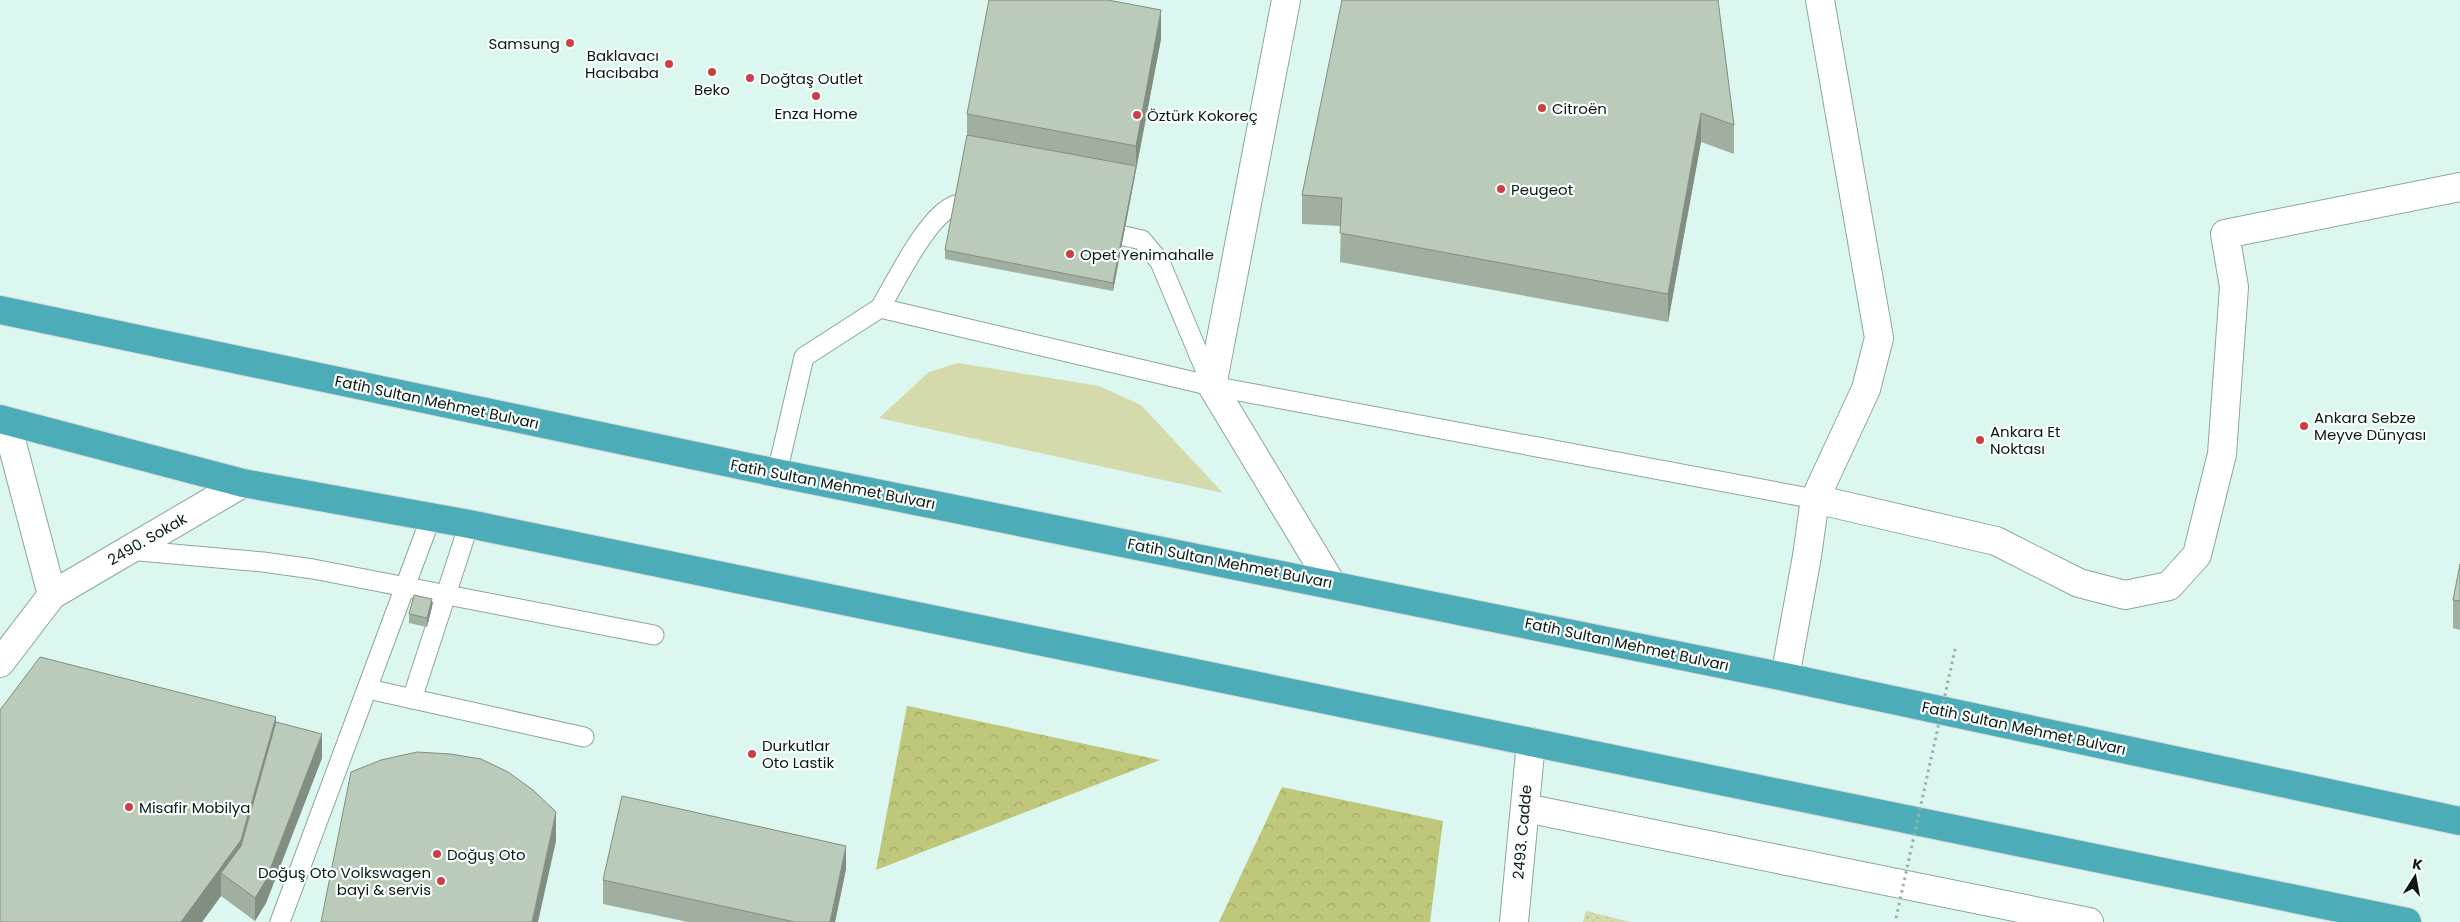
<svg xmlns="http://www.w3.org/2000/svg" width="2460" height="922" font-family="Poppins,sans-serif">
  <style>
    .green { fill: #d4daab }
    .forest { fill: url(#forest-crowns) }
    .park { fill: url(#park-dots) }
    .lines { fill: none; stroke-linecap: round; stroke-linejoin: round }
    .service-casing { stroke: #8ca69e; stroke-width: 21 }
    .minor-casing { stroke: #8ca69e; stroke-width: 30 }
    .tertiary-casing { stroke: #8ca69e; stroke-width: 30 }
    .trunk-casing { stroke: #d8dad9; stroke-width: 30 }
    .service { stroke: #fff; stroke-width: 19 }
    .minor { stroke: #fff; stroke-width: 28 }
    .tertiary { stroke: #fff; stroke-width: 28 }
    .trunk { stroke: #4cacb7; stroke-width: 28 }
    .path-bridge { stroke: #9ab0aa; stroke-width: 3; stroke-dasharray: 2.5 4; stroke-linecap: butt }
    .wall { fill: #a0af9f }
    .shaded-wall { fill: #828e82 }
    .building { fill: #bacbb9; stroke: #828e82 }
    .poi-dot { fill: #cd3e47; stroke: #f9fffd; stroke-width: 2 }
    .labels { text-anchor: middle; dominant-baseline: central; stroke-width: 4.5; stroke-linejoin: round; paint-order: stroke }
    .poi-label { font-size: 15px; fill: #0d1714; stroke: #f9fffd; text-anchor: start }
    .street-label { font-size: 15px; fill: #0d1714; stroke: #f9fffd }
  </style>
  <defs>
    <pattern id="forest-crowns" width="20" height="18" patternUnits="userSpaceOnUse" patternTransform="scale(1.25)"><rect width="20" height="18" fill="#bfc77a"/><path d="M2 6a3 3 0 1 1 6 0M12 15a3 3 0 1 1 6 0" fill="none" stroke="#a3aa69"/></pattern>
    <pattern id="park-dots" width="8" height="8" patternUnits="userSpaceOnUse" patternTransform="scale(1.25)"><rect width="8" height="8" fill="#d4daab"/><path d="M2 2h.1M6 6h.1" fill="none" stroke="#b5ba92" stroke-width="1.8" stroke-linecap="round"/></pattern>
  </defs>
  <rect width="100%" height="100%" fill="#dbf7ef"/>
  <polygon class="green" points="958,363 1099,386 1141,405 1223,493 879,418 929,372"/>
  <g class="forest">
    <polygon points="907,706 908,706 1160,760 876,870"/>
    <polygon points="1282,787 1443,821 1430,922 1219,922"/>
  </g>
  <polygon class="park" points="1586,911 1630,922 1583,922"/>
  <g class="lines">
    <g class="service-casing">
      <g id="service">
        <polyline points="1124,236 1142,240 1160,262 1212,386"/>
        <path d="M880,308C897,280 927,216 955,205"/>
        <polyline points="777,473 804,357 880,308 1212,386 1815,499"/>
        <polyline points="128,550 263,562 313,569 654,635"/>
        <polyline points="368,689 584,737"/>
        <polyline points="412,699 469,524"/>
        <polyline points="280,922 431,517"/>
      </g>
    </g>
    <g class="minor-casing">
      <g id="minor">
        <polyline points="1286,0 1212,386 1331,583"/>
        <polyline points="6,421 52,595"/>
        <polyline points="1815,499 1996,541 2079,583 2125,595 2169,586 2197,555 2222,454 2234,287 2225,234 2460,187"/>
        <polyline points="0,663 52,595 243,483"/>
        <polyline points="1785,677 1807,556 1815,499 1866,389 1879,338 1820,0"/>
      </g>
    </g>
    <g class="tertiary-casing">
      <g id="tertiary">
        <polyline points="1525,808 2089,922"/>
        <polyline points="1514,922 1531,742"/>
      </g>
    </g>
    <g class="trunk-casing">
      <g id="trunk">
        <polyline points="0,310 777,473 1785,677 2460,821"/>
        <polyline points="0,419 243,483 469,524 2407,922"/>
      </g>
    </g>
    <use href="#service" class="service"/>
    <use href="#minor" class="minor"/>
    <use href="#tertiary" class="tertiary"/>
    <use href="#trunk" class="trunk"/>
    <polyline class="path-bridge" points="1896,918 1956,645"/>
  </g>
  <g class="wall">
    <polygon points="1718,0 1734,125 1734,154 1701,142 1668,322 1340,262 1341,226 1302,224 1302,195"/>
    <polygon points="1161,39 1113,291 945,259 945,250 967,135 967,114"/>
    <polygon points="2460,564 2460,630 2453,628 2453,600"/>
    <polygon points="432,607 427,627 409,623 409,614"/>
    <polygon points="322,758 266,903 255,921 221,896 202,922 0,922"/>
    <polygon points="846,869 835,922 688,922 603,904 603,880"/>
  </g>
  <g class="shaded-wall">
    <polygon points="1161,10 1161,39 1113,291 1113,283 1136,166 1136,146"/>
    <polygon points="1701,113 1701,142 1668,322 1668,294"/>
    <polygon points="432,599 432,607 427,627 427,618"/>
    <polygon points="276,717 276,745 241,869 221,873 221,896 202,922 181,922"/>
    <polygon points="322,734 322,758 266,903 255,921 255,898"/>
    <polygon points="556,812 556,841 538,922 532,922"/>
    <polygon points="846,846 846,869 835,922 830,922"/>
  </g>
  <g class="building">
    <polygon points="989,0 1108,0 1161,10 1136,146 967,114"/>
    <polygon points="1342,0 1718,0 1734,125 1701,113 1668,294 1340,233 1342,198 1302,195"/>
    <polygon points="967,135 1136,166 1113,283 945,250"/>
    <polygon points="2460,564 2460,601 2453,600"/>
    <polygon points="414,595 432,599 427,618 409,614"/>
    <polygon points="40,657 276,717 241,840 181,922 0,922 0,710"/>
    <polygon points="276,722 322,734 266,880 255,898 221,873 241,846"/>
    <polygon points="417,752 450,754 481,759 508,772 533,790 556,812 532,922 321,922 351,772 381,760"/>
    <polygon points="622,796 846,846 830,922 795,922 603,880"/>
  </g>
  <g class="poi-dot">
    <circle cx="570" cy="43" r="5"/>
    <circle cx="669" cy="64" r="5"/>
    <circle cx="712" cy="72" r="5"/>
    <circle cx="750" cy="78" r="5"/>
    <circle cx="816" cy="96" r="5"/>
    <circle cx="1542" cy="108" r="5"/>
    <circle cx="1137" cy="115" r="5"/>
    <circle cx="1501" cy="189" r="5"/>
    <circle cx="1070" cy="254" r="5"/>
    <circle cx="2304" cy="426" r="5"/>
    <circle cx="1980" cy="440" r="5"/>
    <circle cx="752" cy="754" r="5"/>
    <circle cx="129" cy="807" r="5"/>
    <circle cx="437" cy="854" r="5"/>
    <circle cx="441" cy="881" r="5"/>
  </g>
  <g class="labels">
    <g class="poi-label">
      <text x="560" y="43" text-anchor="end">Samsung</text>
      <text x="659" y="55" text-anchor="end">Baklavacı<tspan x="659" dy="17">Hacıbaba</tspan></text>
      <text x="760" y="78">Doğtaş Outlet</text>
      <text x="712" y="89" text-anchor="middle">Beko</text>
      <text x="1552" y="108">Citroën</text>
      <text x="816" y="113" text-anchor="middle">Enza Home</text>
      <text x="1147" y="115">Öztürk Kokoreç</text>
      <text x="1511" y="189">Peugeot</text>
      <text x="1080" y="254">Opet Yenimahalle</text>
      <text x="2314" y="417">Ankara Sebze<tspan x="2314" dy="17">Meyve Dünyası</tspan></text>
      <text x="1990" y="431">Ankara Et<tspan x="1990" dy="17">Noktası</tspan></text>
      <text x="762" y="745">Durkutlar<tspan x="762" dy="17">Oto Lastik</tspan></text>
      <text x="139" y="807">Misafir Mobilya</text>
      <text x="447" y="854">Doğuş Oto</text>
      <text x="431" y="872" text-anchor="end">Doğuş Oto Volkswagen<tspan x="431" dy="17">bayi &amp; servis</tspan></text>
    </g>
    <g class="street-label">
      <text transform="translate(437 402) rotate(12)">Fatih Sultan Mehmet Bulvarı</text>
      <text transform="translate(833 484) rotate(11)">Fatih Sultan Mehmet Bulvarı</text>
      <text transform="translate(147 539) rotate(-30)">2490. Sokak</text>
      <text transform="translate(1230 563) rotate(11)">Fatih Sultan Mehmet Bulvarı</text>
      <text transform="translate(1627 644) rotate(12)">Fatih Sultan Mehmet Bulvarı</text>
      <text transform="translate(2024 728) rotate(12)">Fatih Sultan Mehmet Bulvarı</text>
      <text transform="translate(1522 832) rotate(-85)">2493. Cadde</text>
    </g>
  </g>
  <g transform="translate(2415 877) rotate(11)" stroke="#f9fffd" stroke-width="4" paint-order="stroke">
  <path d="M0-4L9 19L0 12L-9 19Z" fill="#0d1714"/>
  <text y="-8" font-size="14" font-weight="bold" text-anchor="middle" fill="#0d1714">K</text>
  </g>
</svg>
